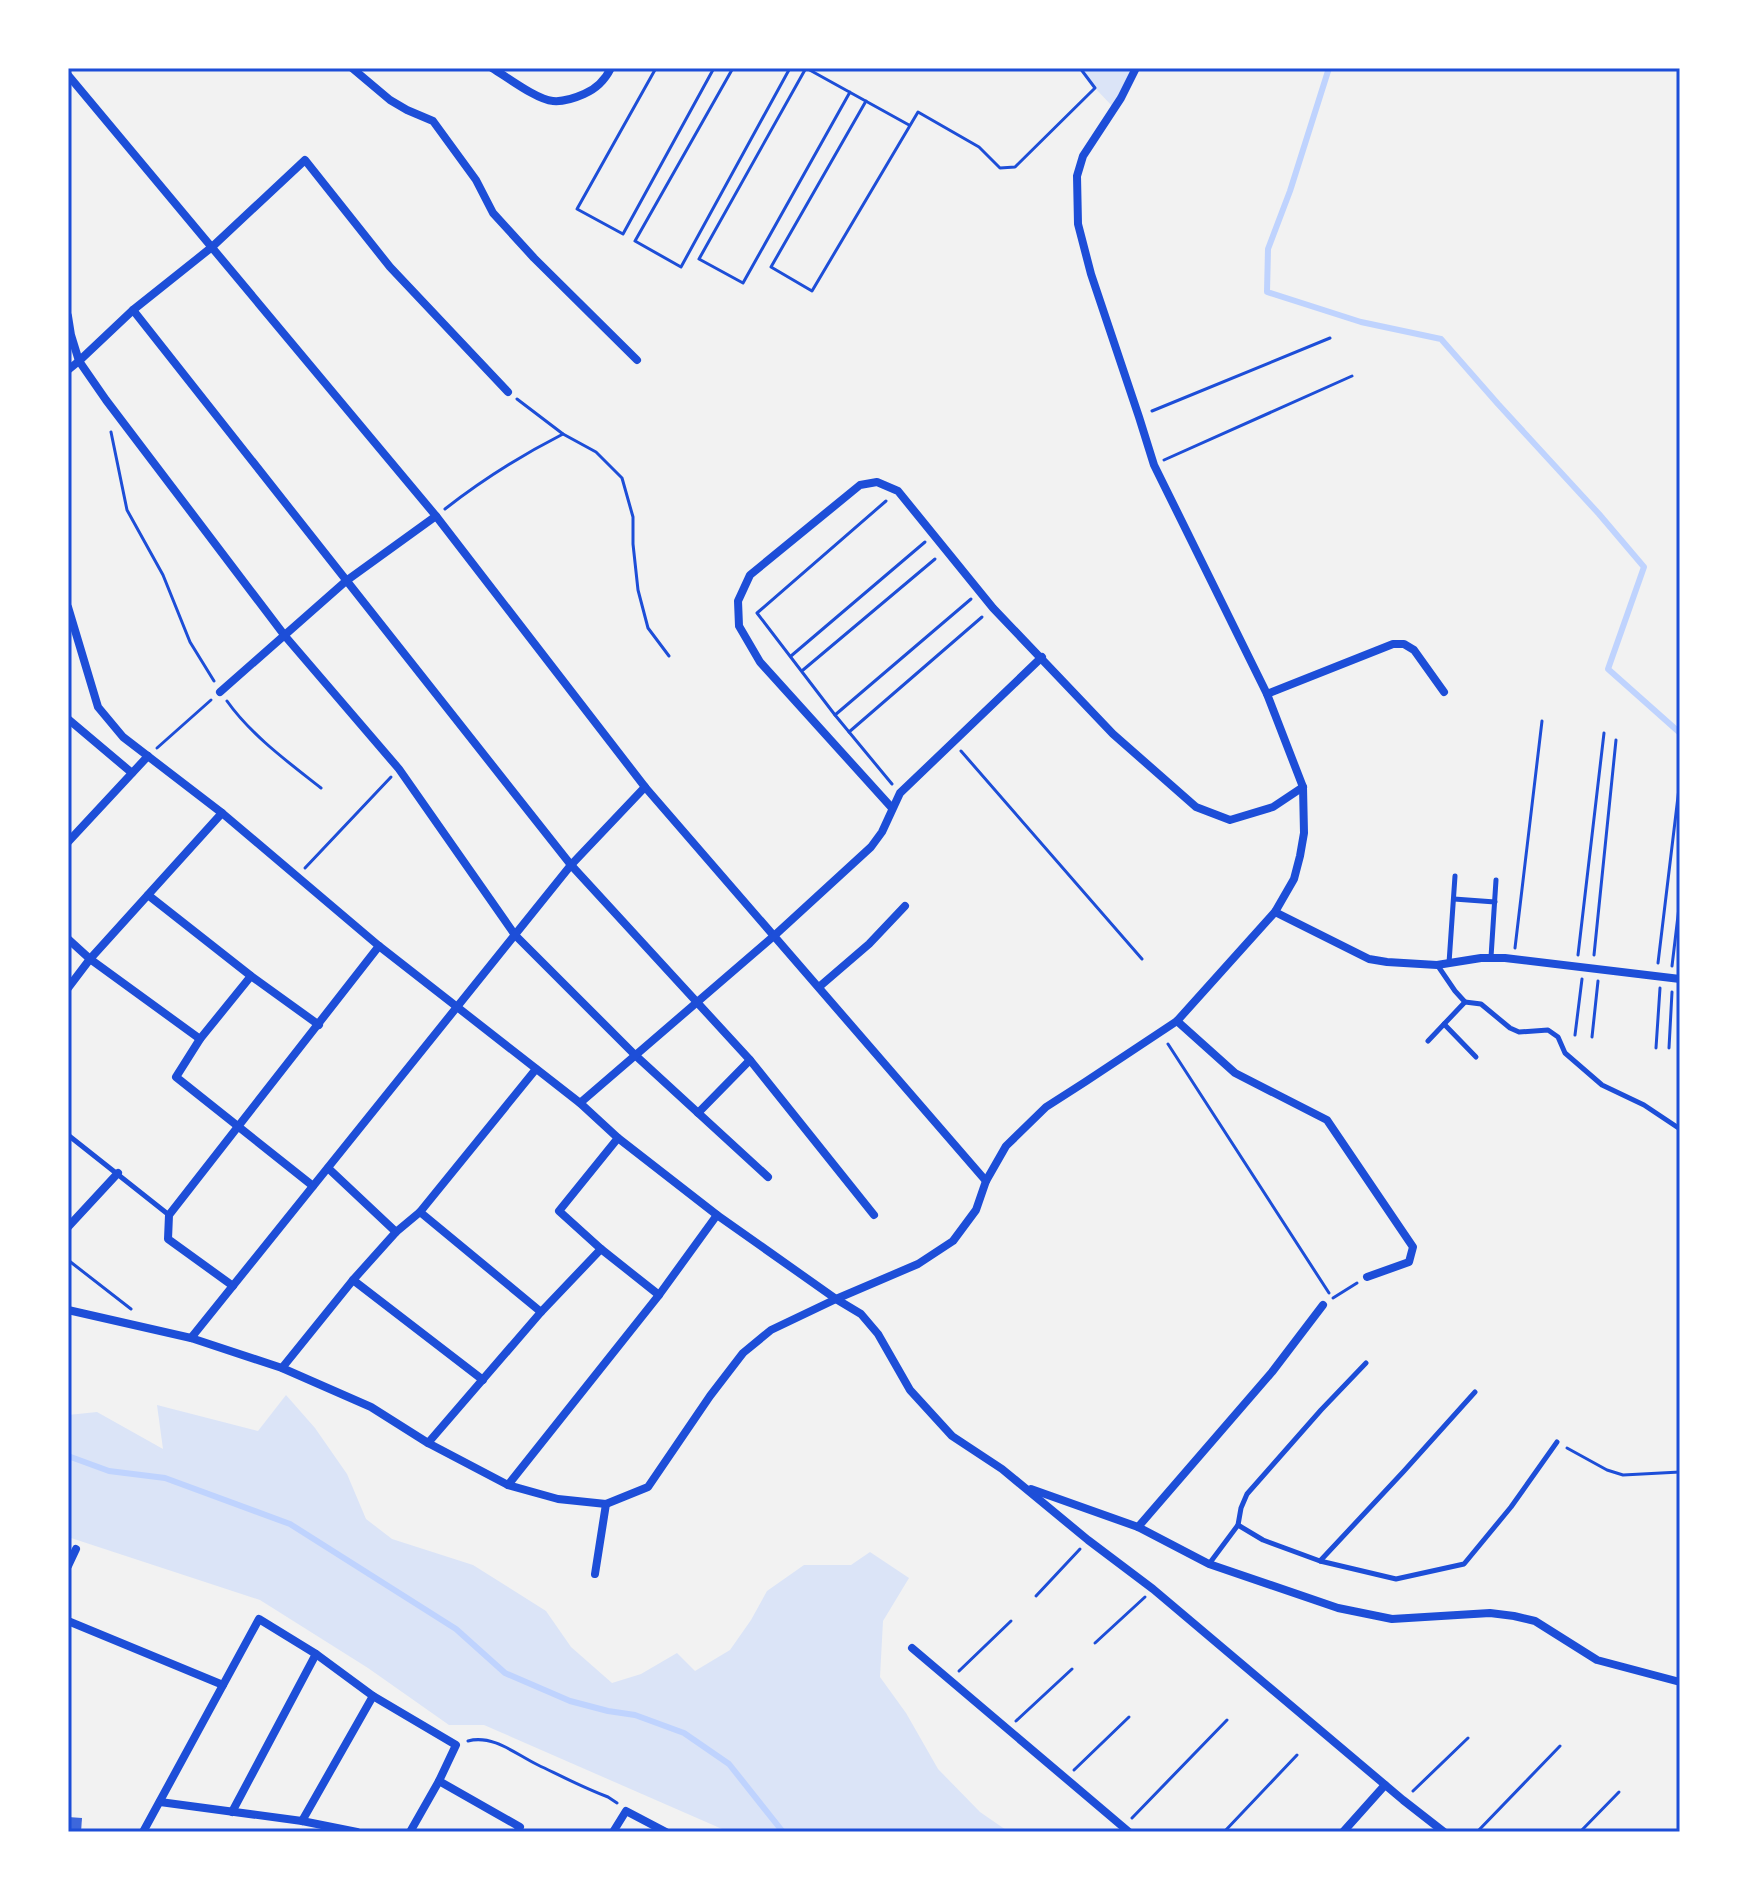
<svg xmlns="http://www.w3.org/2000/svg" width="1748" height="1900" font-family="Helvetica,sans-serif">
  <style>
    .green { fill: #dbe4f7 }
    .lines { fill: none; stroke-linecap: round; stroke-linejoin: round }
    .stream { stroke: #bfd3fe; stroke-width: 6 }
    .building { fill: #3d67dc }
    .path { stroke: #1d4ed8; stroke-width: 3 }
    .service { stroke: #1d4ed8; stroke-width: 5 }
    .minor { stroke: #1d4ed8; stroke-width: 8 }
    .neatline { fill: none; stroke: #1d4ed8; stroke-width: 3 }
  </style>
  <rect width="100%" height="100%" fill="#f2f2f2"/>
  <g class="green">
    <polygon points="1080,68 1136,68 1114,108 1095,88"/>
    <polygon points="286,1395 315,1428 347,1474 366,1519 392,1539 473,1565 546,1611 571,1647 612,1683 641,1674 677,1653 695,1671 730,1650 751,1620 767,1591 804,1565 851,1565 870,1552 909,1578 883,1621 880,1677 906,1713 938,1769 980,1812 1009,1832 729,1832 484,1725 449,1725 368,1668 260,1600 68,1537 68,1415 97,1412 163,1449 157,1405 258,1431"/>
  </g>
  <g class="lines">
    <g class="stream">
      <polyline points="1329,68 1290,191 1268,249 1267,292 1361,322 1441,339 1498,404 1599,514 1644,567 1608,669 1680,733"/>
      <polyline points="68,1456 109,1471 165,1478 290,1524 456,1629 505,1673 570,1701 608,1711 635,1715 684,1733 729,1764 783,1832"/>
    </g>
  </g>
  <polygon class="building" points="68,1817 82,1818 81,1832 68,1832"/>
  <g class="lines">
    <g class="path">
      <polyline points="656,68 577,209 623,234 714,68"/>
      <polyline points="733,68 635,241 681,267 790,68"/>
      <polyline points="850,92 743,283 699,259 806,68 909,125"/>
      <polyline points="866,101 771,267 812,291 918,112 979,147 1000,168 1015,167 1095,88 1080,68"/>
      <polyline points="517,399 563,434 596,452 622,478 633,517 633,544 638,590 648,628 669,656"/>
      <polyline points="1152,411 1330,338"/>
      <polyline points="111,432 127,510 163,575 190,642 214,681"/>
      <polyline points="1164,460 1352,376"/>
      <polyline points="886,501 757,613 835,715 892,784"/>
      <path d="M445,509C482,480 522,455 563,434"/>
      <polyline points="791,656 925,542"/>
      <polyline points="803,670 935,559"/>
      <path d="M227,701C251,735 288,762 321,788"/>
      <polyline points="835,715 971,599"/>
      <polyline points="849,732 982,617"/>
      <polyline points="157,748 211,700"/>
      <polyline points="961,751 1142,959"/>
      <polyline points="305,868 391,777"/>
      <polyline points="1515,948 1542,721"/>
      <polyline points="1578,955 1604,733"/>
      <polyline points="1594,955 1616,740"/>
      <polyline points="1658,963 1680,780"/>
      <polyline points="1672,966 1680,899"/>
      <polyline points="1575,1035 1582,979"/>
      <polyline points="1592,1037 1598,981"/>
      <polyline points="1168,1044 1329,1293"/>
      <polyline points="1656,1048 1660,988"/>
      <polyline points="1669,1048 1672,992"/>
      <polyline points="68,1260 131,1309"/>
      <polyline points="1333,1298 1357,1283"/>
      <polyline points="1567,1448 1607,1470 1623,1475 1680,1472"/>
      <polyline points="1036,1596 1080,1549"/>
      <polyline points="1095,1643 1145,1597"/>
      <polyline points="959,1671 1011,1621"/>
      <polyline points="1016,1721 1072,1669"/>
      <path d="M468,1741C493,1734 517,1755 538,1765C561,1776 584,1788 608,1797L617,1803"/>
      <polyline points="1074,1770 1129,1717"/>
      <polyline points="1413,1791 1468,1738"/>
      <polyline points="1132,1818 1227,1720"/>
      <polyline points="1224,1832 1297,1755"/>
      <polyline points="1477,1832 1560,1746"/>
      <polyline points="1580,1832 1619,1792"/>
    </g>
    <g class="service">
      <polyline points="1454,899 1495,902"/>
      <polyline points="1491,957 1496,880"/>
      <polyline points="1449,963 1455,876"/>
      <polyline points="1465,1002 1481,1004 1510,1028 1519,1032 1548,1030 1558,1037 1565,1053 1602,1085 1644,1105 1680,1129"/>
      <polyline points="1444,1024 1476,1057"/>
      <polyline points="1428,1041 1465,1002 1455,991 1438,966"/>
      <polyline points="68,1135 169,1215"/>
      <polyline points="1238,1525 1263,1540 1320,1561 1396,1579 1464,1564 1511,1507 1557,1442"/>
      <polyline points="1320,1561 1404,1471 1475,1392"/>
      <polyline points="1209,1564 1238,1525 1241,1508 1247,1494 1321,1410 1366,1363"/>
    </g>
    <g class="minor">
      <polyline points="352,68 390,100 407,110 433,121 476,180 493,213 534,258 637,360"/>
      <path d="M492,68C507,77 537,100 553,101C564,102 575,98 584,94C596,89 605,80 611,68"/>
      <polyline points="68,75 436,516 645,787 986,1181"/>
      <polyline points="133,310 571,865 750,1060 874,1215"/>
      <polyline points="68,316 71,335 79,361 106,400 285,636 399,769 515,935 635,1055 768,1177"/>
      <polyline points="68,370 79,361 133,310 212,247 305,160 390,267 508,392"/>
      <polyline points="68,607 98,707 123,737 222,813 379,946 580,1103 618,1138 717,1215 836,1299 861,1314 878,1334 910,1390 952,1436 1002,1469 1088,1540 1153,1589 1403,1800 1444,1832"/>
      <polyline points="220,692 346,581 436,516"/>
      <polyline points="1267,694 1393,644 1404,644 1414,650 1444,692"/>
      <polyline points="68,719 132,773"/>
      <polyline points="892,808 760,662 739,626 738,601 750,575 860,485 877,482 898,491 993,608 1113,734 1196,807 1230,820 1273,807 1303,787"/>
      <polyline points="68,842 148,756"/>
      <polyline points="148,895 251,976 319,1025"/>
      <polyline points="1275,912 1369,959 1387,962 1437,965 1481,958 1505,958 1680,979"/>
      <polyline points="68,939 90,959 200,1039"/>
      <polyline points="251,976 200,1039 176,1077 313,1186"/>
      <polyline points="819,987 869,944 905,906"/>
      <polyline points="68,988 90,959 222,813"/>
      <polyline points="1177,1021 1235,1073 1327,1120 1413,1247 1409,1262 1367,1277"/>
      <polyline points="580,1103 775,935 871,847 882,832 900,793 1042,657"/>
      <polyline points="698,1113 750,1060"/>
      <polyline points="618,1138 559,1211 601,1249 659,1295"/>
      <polyline points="328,1168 396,1232"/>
      <polyline points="420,1212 541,1312"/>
      <polyline points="68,1227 118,1173"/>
      <polyline points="353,1280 483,1380"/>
      <polyline points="233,1286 168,1239 169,1215 379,946"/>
      <polyline points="68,1310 191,1338 282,1368 371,1407 428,1443 508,1485 558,1499 606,1504 648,1487 710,1396 743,1353 771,1330 836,1299 918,1264 953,1241 976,1210 986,1181 1006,1146 1046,1107 1085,1082 1177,1021 1275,912 1294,879 1300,856 1304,833 1303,787 1267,694 1154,465 1139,417 1091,274 1078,224 1077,176 1083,156 1121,98 1136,68"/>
      <polyline points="191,1338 571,865 645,787"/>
      <polyline points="282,1368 353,1280 396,1232 420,1212 536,1069"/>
      <polyline points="428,1443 541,1312 601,1249"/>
      <polyline points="508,1485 659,1295 717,1215"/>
      <polyline points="1031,1489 1138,1527 1209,1564 1338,1608 1392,1619 1490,1613 1514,1616 1535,1621 1597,1660 1680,1682"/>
      <polyline points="1138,1527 1272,1372 1323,1305"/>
      <polyline points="68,1566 76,1549"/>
      <polyline points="595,1574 606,1504"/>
      <polyline points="68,1621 223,1685"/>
      <polyline points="912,1648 1129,1832"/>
      <polyline points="439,1781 520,1827 517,1832"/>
      <polyline points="160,1802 302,1821 357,1832"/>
      <polyline points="232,1812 316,1654"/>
      <polyline points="302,1821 373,1696"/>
      <polyline points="143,1832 259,1619 316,1654 373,1696 456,1745 439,1781 410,1832"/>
      <polyline points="613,1832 626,1811 666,1832"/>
      <polyline points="1343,1832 1385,1785"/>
    </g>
  </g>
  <rect width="1748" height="1900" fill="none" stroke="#ffffff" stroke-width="140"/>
  <rect x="70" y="70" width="1608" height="1760" class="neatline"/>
</svg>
